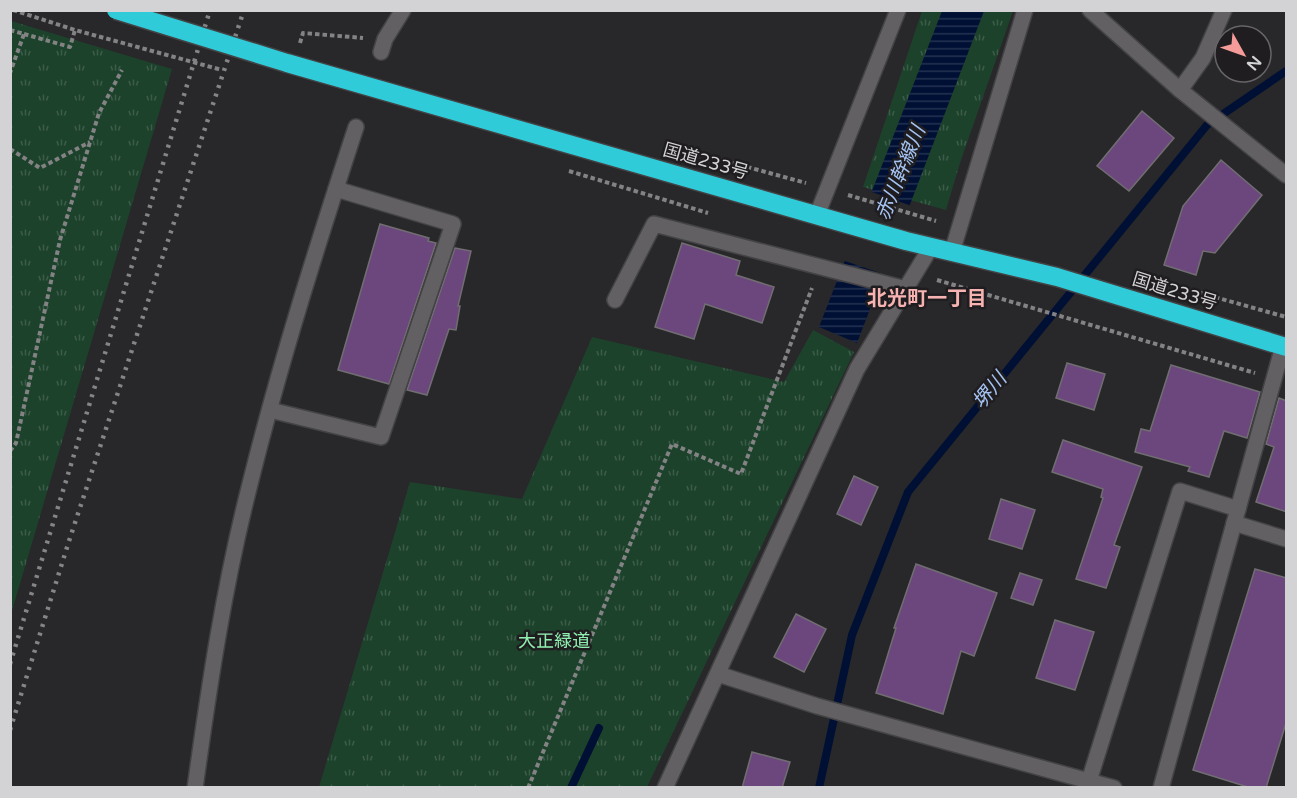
<svg xmlns="http://www.w3.org/2000/svg" width="1297" height="798" font-family="'Varela Round','Noto Sans JP',sans-serif">
  <style>
    .grass { fill: url(#grass-tufts) }
    .water { fill: url(#water-rules) }
    .pier { fill: #282729 }
    .lines { fill: none; stroke-linecap: round; stroke-linejoin: round }
    .stream { stroke: #001035; stroke-width: 8 }
    .building { fill: #6b477e; stroke: #706e71; stroke-width: 1.5 }
    .lane-casing { stroke: #434244; stroke-width: 18 }
    .street-casing { stroke: #434244; stroke-width: 18 }
    .highway-casing { stroke: #434244; stroke-width: 21 }
    .path { stroke: #838284; stroke-width: 4; stroke-dasharray: 4.5 3; stroke-linecap: butt }
    .lane { stroke: #626063; stroke-width: 15 }
    .street { stroke: #626063; stroke-width: 15 }
    .highway { stroke: #30cbd8; stroke-width: 18 }
    .rail { stroke: #858486; stroke-width: 4.5; stroke-dasharray: 3 6; stroke-linecap: butt }
    .highway-bridge-casing { stroke: #434244; stroke-width: 21; stroke-linecap: butt }
    .path-bridge { stroke: #838284; stroke-width: 4; stroke-dasharray: 4.5 3; stroke-linecap: butt }
    .highway-bridge { stroke: #30cbd8; stroke-width: 18 }
    .labels { text-anchor: middle; dominant-baseline: central; stroke-width: 5; stroke-linejoin: round; paint-order: stroke }
    .street-label { font-size: 18px; fill: #d3d2d4; stroke: #1f1d1f }
    .park-label { font-size: 18px; fill: #8fefb1; stroke: #1f1d1f }
    .water-label { font-size: 20px; font-style: italic; fill: #a4c3f3; stroke: #1f1d1f }
    .neighbourhood-label { font-size: 20px; font-weight: bold; fill: #f7b3b1; stroke: #1f1d1f }
  </style>
  <defs>
    <pattern id="grass-tufts" width="24" height="20" patternUnits="userSpaceOnUse" patternTransform="scale(1.5)"><rect width="24" height="20" fill="#1c422b"/><path d="M3 7l-1-3M5 7V3M7 7l1-3M15 17l-1-3M17 17v-4M19 17l1-3" fill="none" stroke="#3c5c49"/></pattern>
    <pattern id="water-rules" width="6" height="5" patternUnits="userSpaceOnUse" patternTransform="scale(1.5)"><rect width="6" height="5" fill="#001035"/><path d="M0 2.5h6" fill="none" stroke="#243251"/></pattern>
  </defs>
  <rect width="100%" height="100%" fill="#282729"/>
  <g class="grass">
    <polygon points="922,11 1013,11 960,163 946,210 863,187"/>
    <polygon points="11,21 172,69 11,614 10,21"/>
    <polygon points="813,330 854,352 647,787 319,787 410,482 522,499 592,337 784,382"/>
  </g>
  <polygon class="water" points="942,11 984,11 857,343 819,327"/>
  <polygon class="pier" points="869,191 912,206 886,275 842,260"/>
  <g class="lines">
    <g class="stream">
      <polyline points="571,788 599,728"/>
      <polyline points="819,788 852,635 908,492 1207,125 1286,71"/>
    </g>
  </g>
  <g class="building">
    <polygon points="1142,111 1174,138 1129,191 1097,166"/>
    <polygon points="1221,160 1262,195 1215,253 1203,251 1196,275 1164,265 1183,206"/>
    <polygon points="380,224 429,238 428,241 436,243 389,384 338,370"/>
    <polygon points="682,243 740,261 736,275 774,287 762,323 705,304 694,339 655,327"/>
    <polygon points="455,248 471,251 458,306 460,306 456,330 449,329 427,395 407,390"/>
    <polygon points="1067,363 1105,374 1094,410 1056,398"/>
    <polygon points="1171,365 1260,392 1247,438 1224,431 1209,477 1188,471 1190,467 1135,452 1141,429 1150,431"/>
    <polygon points="1279,398 1287,401 1287,512 1256,502 1274,447 1266,444"/>
    <polygon points="1063,440 1142,467 1114,545 1120,547 1106,588 1076,579 1103,498 1101,497 1103,489 1052,472"/>
    <polygon points="854,476 878,487 861,525 837,514"/>
    <polygon points="1001,499 1035,510 1022,549 989,539"/>
    <polygon points="916,564 997,593 974,656 961,651 943,714 876,693 896,628 894,628"/>
    <polygon points="1255,569 1287,578 1287,720 1266,788 1251,788 1193,770"/>
    <polygon points="1020,573 1042,580 1033,605 1011,598"/>
    <polygon points="796,614 826,629 804,672 774,657"/>
    <polygon points="1055,620 1094,632 1075,690 1036,678"/>
    <polygon points="752,752 790,762 782,788 742,788"/>
  </g>
  <g class="lines">
    <g class="lane-casing">
      <g id="lane">
        <polyline points="381,52 385,39 403,10"/>
        <polyline points="817,215 898,10"/>
        <polyline points="615,300 654,224 906,289"/>
        <polyline points="270,410 381,437 453,224 336,189"/>
        <polyline points="1234,523 1286,539"/>
        <polyline points="1089,781 1180,491 1238,509"/>
        <path d="M195,788C209,687 224,586 249,488C279,366 317,246 356,127"/>
        <polyline points="1161,788 1283,346"/>
      </g>
    </g>
    <g class="street-casing">
      <g id="street">
        <polyline points="1090,10 1180,90 1286,175"/>
        <polyline points="1180,90 1203,58 1224,10"/>
        <polyline points="952,252 1025,10"/>
        <polyline points="718,674 817,706 1114,788"/>
        <polyline points="665,788 857,369 931,247"/>
      </g>
    </g>
    <g class="highway-casing">
      <polyline id="highway" points="287,63 906,241 1057,277 1286,347"/>
    </g>
    <g class="path">
      <polyline points="10,30 24,34 10,73"/>
      <polyline points="24,34 70,47 75,30"/>
      <polyline points="300,43 303,33 363,38"/>
      <polyline points="10,149 40,168 90,142"/>
      <polyline points="689,151 806,183"/>
      <polyline points="569,171 708,213"/>
      <polyline points="848,195 936,221"/>
      <polyline points="937,280 1255,373"/>
      <polyline points="1186,289 1286,317"/>
      <polyline points="10,451 16,443 60,240 99,113 122,70"/>
      <polyline points="528,788 672,444 741,474 812,288"/>
    </g>
    <use href="#lane" class="lane"/>
    <use href="#street" class="street"/>
    <use href="#highway" class="highway"/>
    <g class="rail">
      <polyline points="10,664 210,10"/>
      <polyline points="10,730 69,541 244,10"/>
    </g>
    <g class="highway-bridge-casing">
      <polyline id="highway-bridge" points="116,10 287,63"/>
    </g>
    <polyline class="path-bridge" points="13,10 75,30 222,70"/>
    <use href="#highway-bridge" class="highway-bridge"/>
  </g>
  <g class="labels">
    <g class="street-label">
      <text transform="translate(706 161) rotate(16)">国道233号</text>
      <text transform="translate(1175 291) rotate(17)">国道233号</text>
    </g>
    <g class="park-label">
      <text x="554" y="641">大正緑道</text>
    </g>
    <g class="water-label">
      <text transform="translate(901 173) rotate(-68)">赤川幹線川</text>
      <text transform="translate(990 391) rotate(-51)">堺川</text>
    </g>
    <g class="neighbourhood-label">
      <text x="927" y="299">北光町一丁目</text>
    </g>
  </g>
  <rect width="1297" height="798" fill="none" stroke="#d3d2d4" stroke-width="24"/>
  <g transform="translate(1243 54) rotate(130)"><circle r="28" fill="#1f1d1f" stroke="#676567" stroke-width="1.5"/>
  <path d="M0-4.5L10 22L0 15L-10 22Z" fill="#f59b9a"/>
  <text y="-9" font-size="16" font-weight="bold" text-anchor="middle" fill="#d3d2d4">N</text>
  </g>
</svg>
